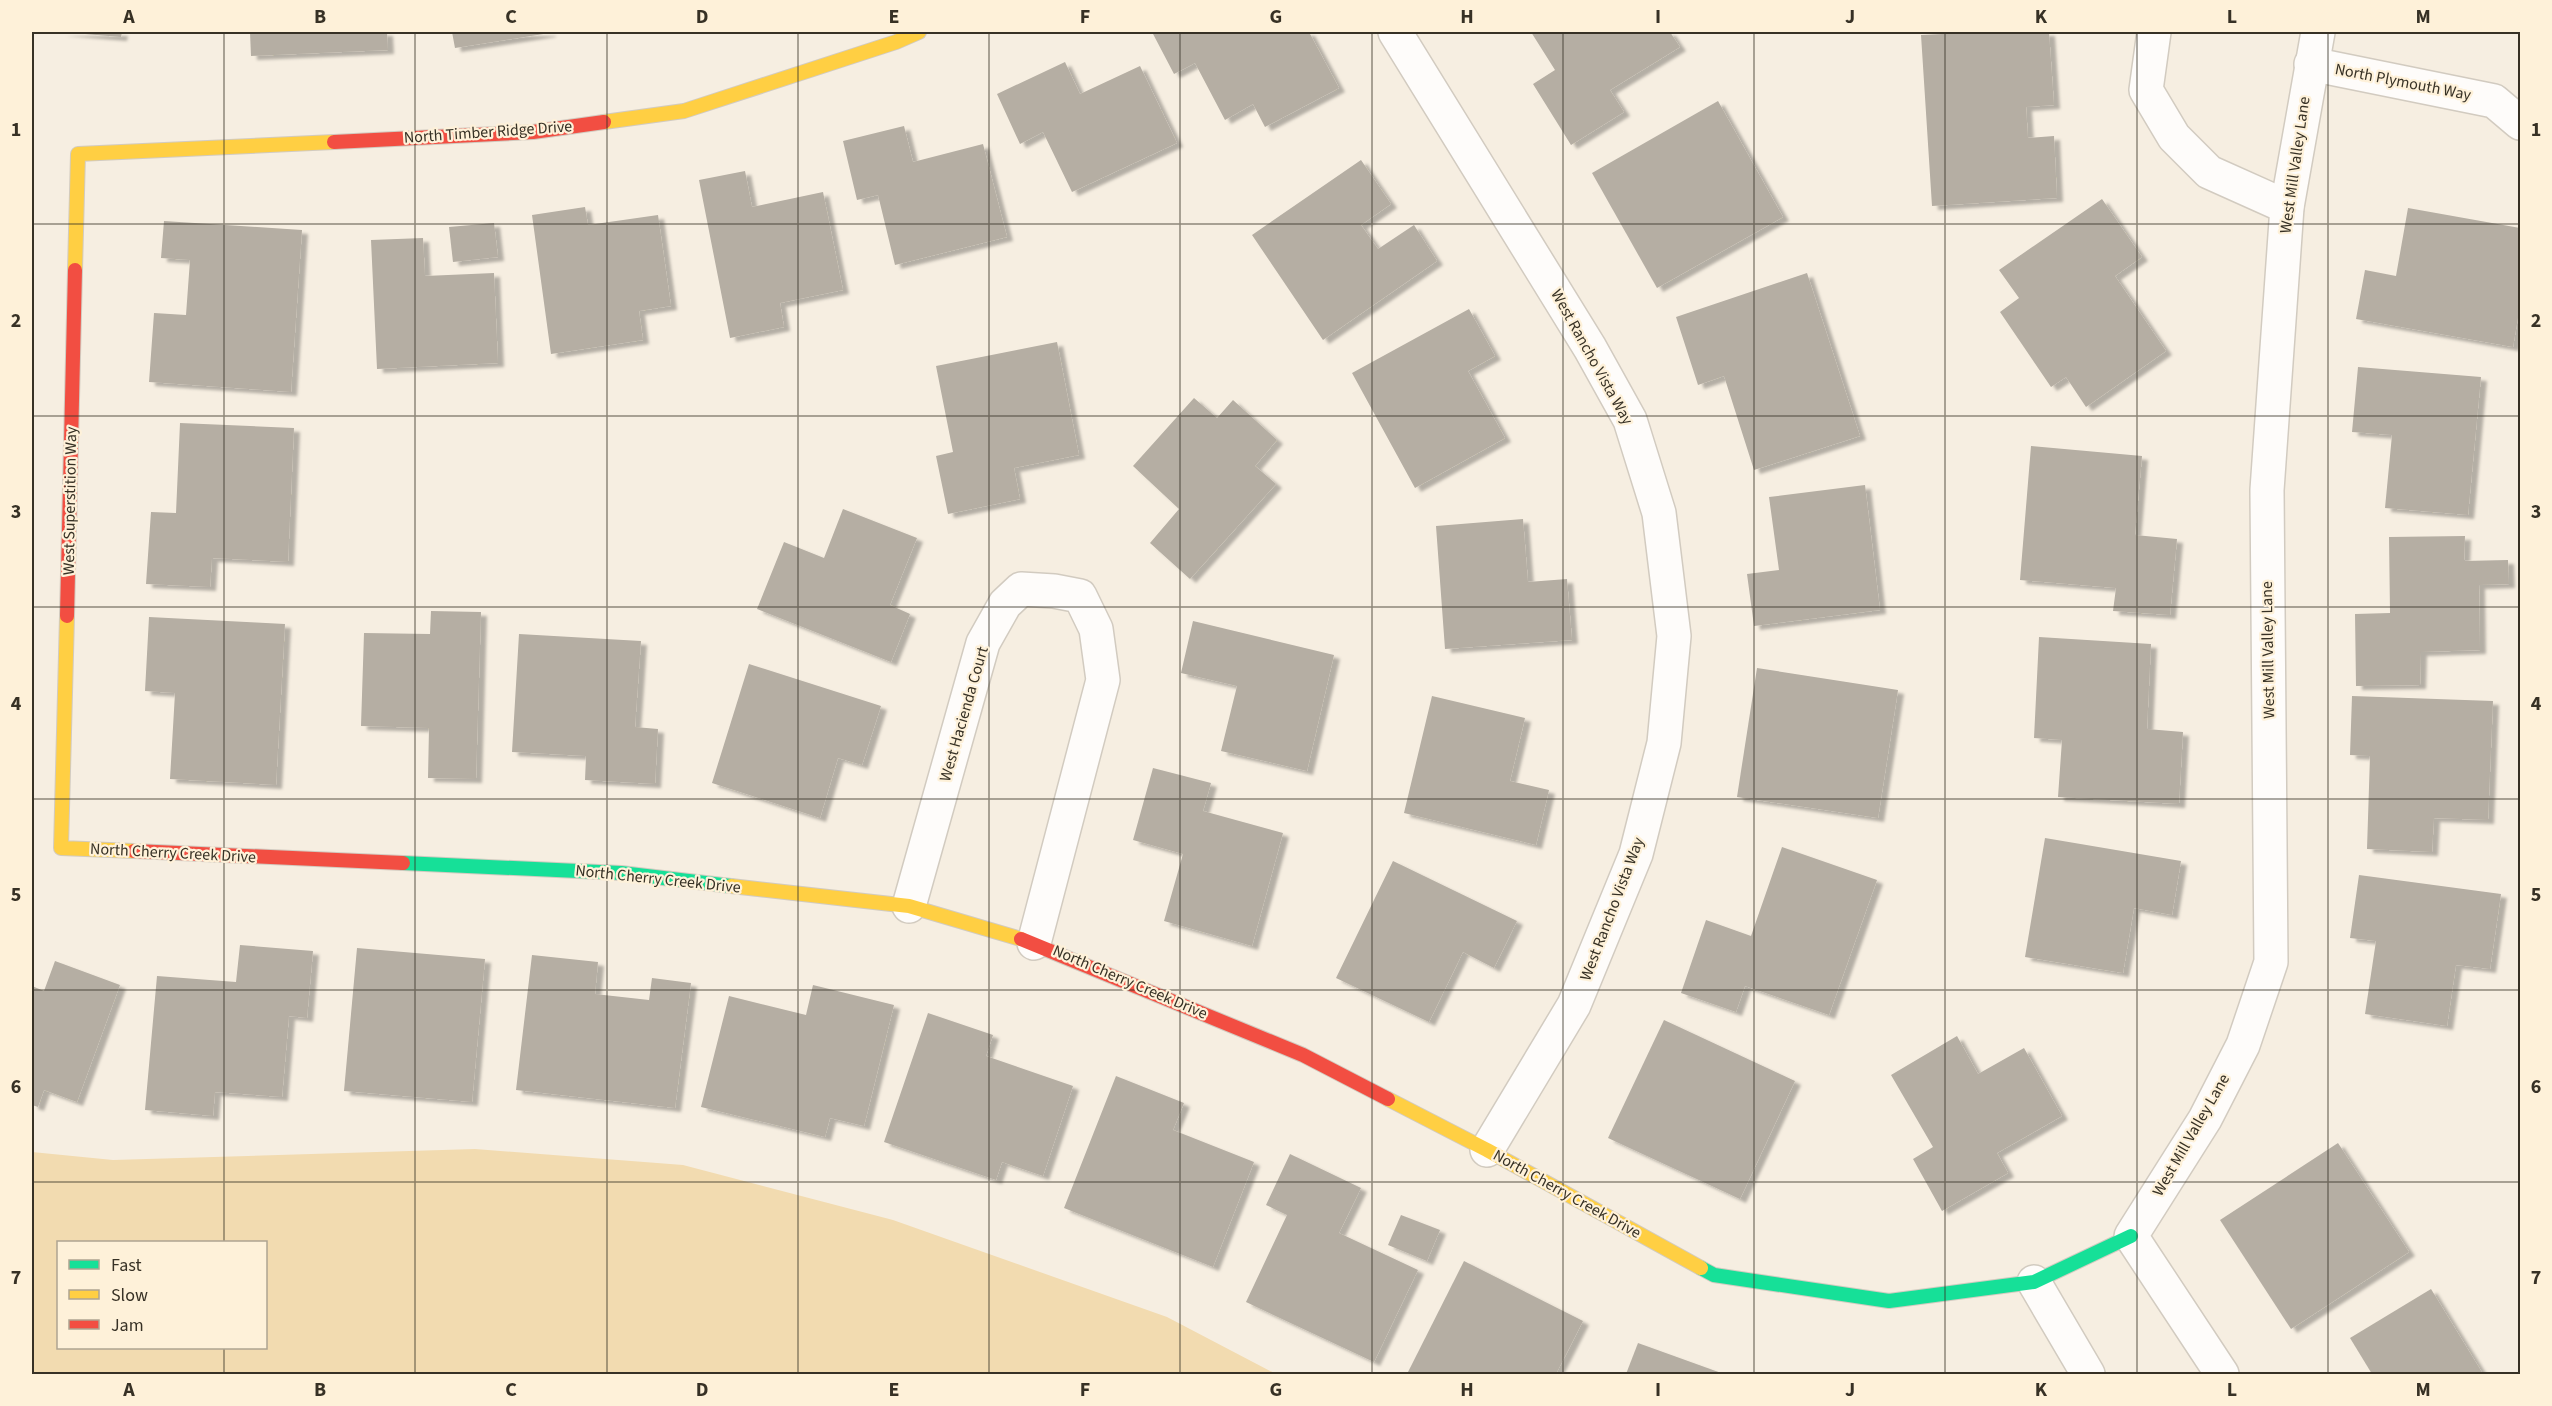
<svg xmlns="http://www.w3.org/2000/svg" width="2552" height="1406" font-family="'Source Sans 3',sans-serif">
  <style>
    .green { fill: #f2dbb0; fill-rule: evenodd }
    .building { fill: #b5aea3; filter: url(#shadow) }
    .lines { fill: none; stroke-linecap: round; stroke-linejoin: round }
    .street-casing { stroke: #d2cbc0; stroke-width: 36 }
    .fast-casing { stroke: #d2cbc0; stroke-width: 16 }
    .slow-casing { stroke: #d2cbc0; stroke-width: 16 }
    .jam-casing { stroke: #d2cbc0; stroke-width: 16 }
    .street { stroke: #fefcfa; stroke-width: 33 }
    .fast { stroke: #16e098; stroke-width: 14 }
    .slow { stroke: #ffcf43; stroke-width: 14 }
    .jam { stroke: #f24e42; stroke-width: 14 }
    .grid { fill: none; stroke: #373125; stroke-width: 1.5; stroke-opacity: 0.55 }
    .labels { text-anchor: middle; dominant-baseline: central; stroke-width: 4.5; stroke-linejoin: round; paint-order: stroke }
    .street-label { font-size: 16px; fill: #373125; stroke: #fef1d9 }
    .neatline { fill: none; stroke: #373125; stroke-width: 2 }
    .grid-label { font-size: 20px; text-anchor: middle; font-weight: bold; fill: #373125 }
  </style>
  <defs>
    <filter id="shadow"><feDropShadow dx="6" dy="4" stdDeviation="1.5" flood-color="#0004"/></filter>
  </defs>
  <rect width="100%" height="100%" fill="#f6eee1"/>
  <path class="green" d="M475,1149L683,1165L893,1220L1167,1317L1276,1374H32V1152L113,1160ZM58,1242H266V1348H58Z"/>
  <g class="building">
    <polygon points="60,32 122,32 121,37"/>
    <polygon points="250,32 387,32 388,50 251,56"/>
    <polygon points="452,32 550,32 550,33 455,48"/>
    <polygon points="1152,32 1309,32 1339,88 1265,127 1253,104 1225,120 1195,63 1174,74"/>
    <polygon points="1531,32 1670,32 1680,47 1610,90 1624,112 1571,145 1533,84 1555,70"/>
    <polygon points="1985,32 2049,32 2054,105 2026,107 2028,138 2054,136 2057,198 1932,206 1921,35"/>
    <polygon points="1065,62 1080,94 1140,66 1177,143 1072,192 1043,132 1020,144 997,94"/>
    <polygon points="1718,101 1783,217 1657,288 1592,173"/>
    <polygon points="904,126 913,162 983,144 1007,237 895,265 878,195 857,200 843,141"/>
    <polygon points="1361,160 1391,204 1361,225 1378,249 1414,225 1437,261 1323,340 1252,235"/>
    <polygon points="745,171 752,207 823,192 843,290 780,303 784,327 730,338 699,180"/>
    <polygon points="2102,199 2142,257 2115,276 2166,351 2086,407 2066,377 2051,387 2000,312 2019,298 1999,270"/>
    <polygon points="585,207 588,225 658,215 671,306 639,311 643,340 551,354 532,215"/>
    <polygon points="2408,208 2520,228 2520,306 2513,347 2356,319 2365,270 2396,276"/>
    <polygon points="164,221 302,230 291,392 149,382 154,313 186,315 190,260 161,258"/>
    <polygon points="494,223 498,257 453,262 449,227"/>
    <polygon points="423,238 425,276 494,273 498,363 377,369 371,240"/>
    <polygon points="1807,273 1860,436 1754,470 1724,376 1698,385 1676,317"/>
    <polygon points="1469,309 1495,356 1468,371 1505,438 1415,488 1352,373"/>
    <polygon points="1057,342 1079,455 1014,468 1020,499 948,514 936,456 953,452 936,366"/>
    <polygon points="2358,367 2481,377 2468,515 2385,508 2392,435 2352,432"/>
    <polygon points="1194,398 1217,418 1233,400 1277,440 1255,466 1276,484 1190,579 1150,543 1179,509 1133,466"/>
    <polygon points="180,423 294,428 288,562 212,558 210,587 146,584 151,512 176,513"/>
    <polygon points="2031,446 2142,456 2135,535 2177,539 2170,615 2113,611 2116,588 2020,580"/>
    <polygon points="1865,485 1880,610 1754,626 1747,574 1779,570 1769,497"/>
    <polygon points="843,509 917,538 890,605 910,614 891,662 757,609 784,542 824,558"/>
    <polygon points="1523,519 1528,582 1567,579 1572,640 1445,649 1436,526"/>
    <polygon points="2465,536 2464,561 2508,560 2509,584 2479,585 2480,650 2421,652 2420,685 2356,686 2355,614 2390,613 2389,537"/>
    <polygon points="431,611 481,612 476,779 428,778 429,728 361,726 364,633 430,634"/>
    <polygon points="149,617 285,624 276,785 170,779 175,693 145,691"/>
    <polygon points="1193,621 1334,655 1307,771 1221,751 1237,686 1181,673"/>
    <polygon points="519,634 641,641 635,727 658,729 655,784 585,780 586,756 512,752"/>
    <polygon points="2039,637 2151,644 2147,729 2183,732 2179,804 2058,797 2062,740 2034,738"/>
    <polygon points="749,664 881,706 862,765 838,758 820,818 712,783"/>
    <polygon points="1757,668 1898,690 1878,818 1737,797"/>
    <polygon points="1432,696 1525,718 1510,781 1549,790 1536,845 1404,813"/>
    <polygon points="2352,696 2493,701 2488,820 2434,818 2432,852 2367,849 2370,756 2350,755"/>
    <polygon points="1153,768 1211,783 1203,811 1283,833 1252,946 1164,921 1183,854 1133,840"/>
    <polygon points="2045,838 2181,861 2172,915 2134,908 2123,973 2025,957"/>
    <polygon points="1782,847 1877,880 1829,1015 1745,986 1736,1012 1681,993 1706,920 1751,936"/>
    <polygon points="1393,861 1517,921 1494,968 1463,952 1429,1022 1336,978"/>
    <polygon points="2359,875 2501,894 2490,969 2456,965 2447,1026 2365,1014 2376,941 2350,938"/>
    <polygon points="240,945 313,951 307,1018 289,1016 282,1097 215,1092 213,1116 145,1110 157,976 236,982"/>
    <polygon points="357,948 485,959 472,1102 344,1091"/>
    <polygon points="532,955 598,962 595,994 649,1000 652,978 691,983 675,1108 516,1090"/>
    <polygon points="55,961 120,985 77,1102 44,1090 38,1107 32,1105 32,986 44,991"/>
    <polygon points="813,985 894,1005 864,1126 830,1118 825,1137 701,1107 729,996 806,1015"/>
    <polygon points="928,1013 993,1035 986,1056 1073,1086 1043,1176 1002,1162 996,1180 884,1142"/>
    <polygon points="1664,1020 1795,1081 1740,1199 1608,1138"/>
    <polygon points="1957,1036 1978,1074 2024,1048 2062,1116 1997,1153 2008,1173 1942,1211 1913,1159 1933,1147 1891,1075"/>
    <polygon points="1116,1076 1184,1103 1173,1130 1254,1162 1213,1267 1064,1208"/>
    <polygon points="2338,1143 2409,1252 2291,1329 2220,1220"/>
    <polygon points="1290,1154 1361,1188 1339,1233 1418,1270 1374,1362 1246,1302 1287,1215 1266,1205"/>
    <polygon points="1401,1215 1440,1230 1427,1261 1388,1245"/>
    <polygon points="1464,1261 1583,1321 1556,1374 1407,1374"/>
    <polygon points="2431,1289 2483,1374 2372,1374 2350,1338"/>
    <polygon points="1638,1343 1724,1374 1626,1374"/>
  </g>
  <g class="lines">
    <g class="street-casing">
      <g id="street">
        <polyline points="1395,32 1590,348 1630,420 1659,513 1674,636 1664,743 1636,854 1574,1005 1487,1150"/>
        <polyline points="2154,32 2146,90 2174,137 2209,172 2287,207"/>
        <polyline points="2311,64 2494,101 2520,123"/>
        <polyline points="909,906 983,643 1005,604 1021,589 1054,591 1080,596 1096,629 1103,680 1034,943"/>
        <polyline points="2034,1282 2088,1374"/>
        <polyline points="2222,1374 2131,1236 2205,1119 2243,1045 2271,962 2267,490 2287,207 2318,32"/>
      </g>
    </g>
    <g class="fast-casing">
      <g id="fast">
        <polyline points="403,863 621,873 731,886"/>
        <polyline points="1701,1268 1714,1275 1889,1301 2034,1282 2131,1236"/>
      </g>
    </g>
    <g class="slow-casing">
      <g id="slow">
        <polyline points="604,122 684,111 896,42 919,32"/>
        <polyline points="75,270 78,154 334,142"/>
        <polyline points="67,616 61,848 134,851"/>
        <polyline points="731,886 909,906 1021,939"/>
        <polyline points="1388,1099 1487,1150 1701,1268"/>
      </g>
    </g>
    <g class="jam-casing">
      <g id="jam">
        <polyline points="334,142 533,132 604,122"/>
        <polyline points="67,616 75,270"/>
        <polyline points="134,851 403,863"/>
        <polyline points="1021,939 1303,1055 1388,1099"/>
      </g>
    </g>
    <use href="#street" class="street"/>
    <use href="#fast" class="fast"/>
    <use href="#slow" class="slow"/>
    <use href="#jam" class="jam"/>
  </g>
  <path class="grid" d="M224,32V1242M415,32V1374M607,32V1374M798,32V1374M989,32V1374M1180,32V1374M1372,32V1374M1563,32V1374M1754,32V1374M1945,32V1374M2137,32V1374M2328,32V1374M32,224H2520M32,416H2520M32,607H2520M32,799H2520M32,990H2520M32,1182H2520M224,1348V1374"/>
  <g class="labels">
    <g class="street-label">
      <text transform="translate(2403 82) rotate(11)">North Plymouth Way</text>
      <text transform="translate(488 132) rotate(-4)">North Timber Ridge Drive</text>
      <text transform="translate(2295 165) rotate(-82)">West Mill Valley Lane</text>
      <text transform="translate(1592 357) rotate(61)">West Rancho Vista Way</text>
      <text transform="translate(70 501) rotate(-89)">West Superstition Way</text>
      <text transform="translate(2268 650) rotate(-91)">West Mill Valley Lane</text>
      <text transform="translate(964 714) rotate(-74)">West Hacienda Court</text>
      <text transform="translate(173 853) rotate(3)">North Cherry Creek Drive</text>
      <text transform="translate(658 879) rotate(6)">North Cherry Creek Drive</text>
      <text transform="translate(1612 909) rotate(-69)">West Rancho Vista Way</text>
      <text transform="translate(1130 982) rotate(23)">North Cherry Creek Drive</text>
      <text transform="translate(2191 1135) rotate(-60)">West Mill Valley Lane</text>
      <text transform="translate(1567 1194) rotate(29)">North Cherry Creek Drive</text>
    </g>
  </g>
  <rect width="2552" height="1406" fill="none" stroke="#fef1d9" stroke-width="66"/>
  <rect x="57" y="1241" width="210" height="108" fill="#fef1d9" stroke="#aea491" stroke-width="1.5"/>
  <rect x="69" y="1260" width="30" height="9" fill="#16e098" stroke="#aea491" stroke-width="1.5"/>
  <text x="111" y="1271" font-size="18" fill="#373125">Fast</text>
  <rect x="69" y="1290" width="30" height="9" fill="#ffcf43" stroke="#aea491" stroke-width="1.5"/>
  <text x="111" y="1301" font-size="18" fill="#373125">Slow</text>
  <rect x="69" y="1320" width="30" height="9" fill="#f24e42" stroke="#aea491" stroke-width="1.5"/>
  <text x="111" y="1331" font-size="18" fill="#373125">Jam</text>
  <rect x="33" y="33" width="2486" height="1340" class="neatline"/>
  <g class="grid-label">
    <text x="129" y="23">A</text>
    <text x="320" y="23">B</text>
    <text x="511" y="23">C</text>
    <text x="702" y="23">D</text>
    <text x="894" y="23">E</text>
    <text x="1085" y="23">F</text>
    <text x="1276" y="23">G</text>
    <text x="1467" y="23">H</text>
    <text x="1658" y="23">I</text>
    <text x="1850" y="23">J</text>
    <text x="2041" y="23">K</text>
    <text x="2232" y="23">L</text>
    <text x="2423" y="23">M</text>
    <text x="16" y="136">1</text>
    <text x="2536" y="136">1</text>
    <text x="16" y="327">2</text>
    <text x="2536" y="327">2</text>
    <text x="16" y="518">3</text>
    <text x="2536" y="518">3</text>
    <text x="16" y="710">4</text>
    <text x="2536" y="710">4</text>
    <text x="16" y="901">5</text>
    <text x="2536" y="901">5</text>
    <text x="16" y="1093">6</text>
    <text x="2536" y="1093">6</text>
    <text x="16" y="1284">7</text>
    <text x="2536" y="1284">7</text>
    <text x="129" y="1396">A</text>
    <text x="320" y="1396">B</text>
    <text x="511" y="1396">C</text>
    <text x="702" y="1396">D</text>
    <text x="894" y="1396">E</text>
    <text x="1085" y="1396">F</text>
    <text x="1276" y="1396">G</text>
    <text x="1467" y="1396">H</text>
    <text x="1658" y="1396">I</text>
    <text x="1850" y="1396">J</text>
    <text x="2041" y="1396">K</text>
    <text x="2232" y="1396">L</text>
    <text x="2423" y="1396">M</text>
  </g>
</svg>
